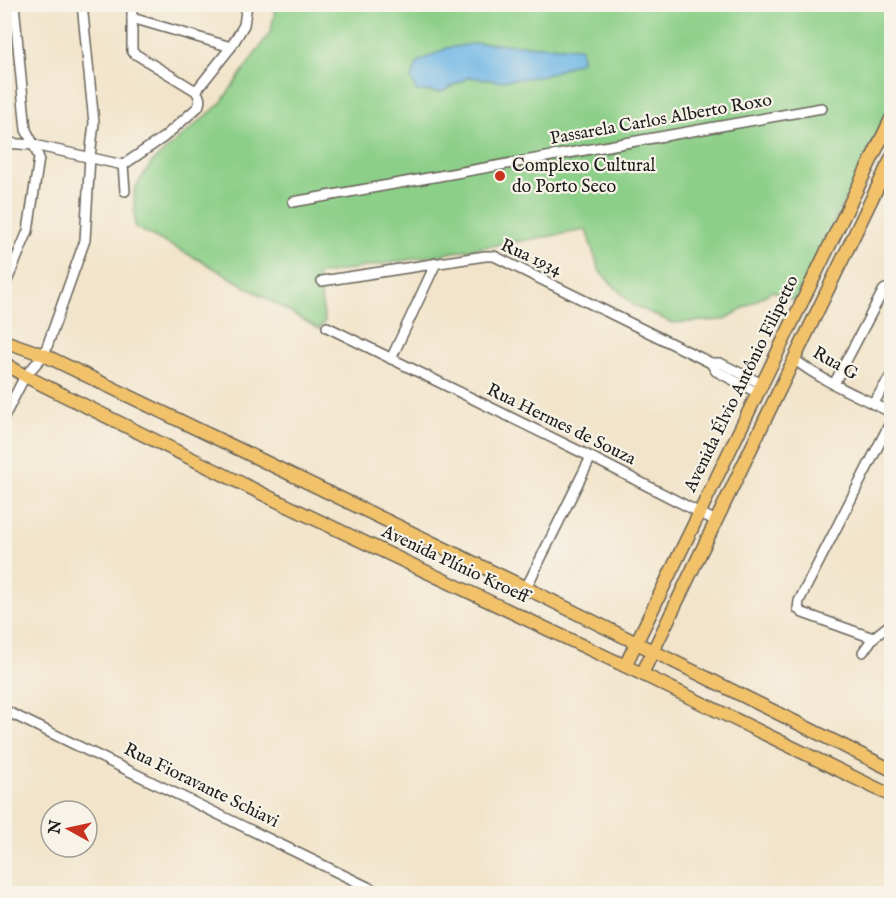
<svg xmlns="http://www.w3.org/2000/svg" width="896" height="898" font-family="'IM FELL English',serif">
  <style>
    .green { fill: #8ccf88; stroke: #547652; stroke-width: 1.5 }
    .water { fill: #6db6e5; stroke: #446980; stroke-width: 1.5 }
    .lines { fill: none; stroke-linecap: round; stroke-linejoin: round }
    .minor-casing { stroke: #676259; stroke-width: 12 }
    .major-casing { stroke: #676259; stroke-width: 15 }
    .minor { stroke: #fff; stroke-width: 9 }
    .major { stroke: #f2c26a; stroke-width: 12 }
    .poi-dot { fill: #c8321e; stroke: #f7f3e8; stroke-width: 2 }
    .labels { text-anchor: middle; dominant-baseline: central; stroke-width: 4.5; stroke-linejoin: round; paint-order: stroke }
    .street-label { font-size: 18px; fill: #1c1c1c; stroke: #f7f3e8 }
    .poi-label { font-size: 18px; fill: #1c1c1c; stroke: #f7f3e8; text-anchor: start }
  </style>
  <rect width="100%" height="100%" fill="#f7f3e8"/>
  <filter id="ink" filterUnits="userSpaceOnUse"><feTurbulence type="fractalNoise" baseFrequency=".0167" numOctaves="2"/><feDisplacementMap in="SourceGraphic" scale="12" xChannelSelector="R" yChannelSelector="G"/><feConvolveMatrix kernelMatrix="1 2 1 2 8 2 1 2 1" color-interpolation-filters="sRGB"/></filter>
  <filter id="wash" filterUnits="userSpaceOnUse"><feTurbulence type="fractalNoise" baseFrequency=".008" numOctaves="4" result="noise"/><feDisplacementMap in="SourceGraphic" scale="24" xChannelSelector="R" yChannelSelector="G"/><feGaussianBlur stdDeviation="1.35" result="paint"/><feColorMatrix in="noise" values="0 0 0 0 0 0 0 0 0 0 0 0 0 0 0 0 0 1.4 0 .05"/><feComposite in="paint" operator="in"/></filter>
  <g filter="url(#wash)">
    <rect width="100%" height="100%" fill="#f2e4ca"/>
    <polygon class="green" points="276,5 891,5 891,106 795,301 772,291 724,320 672,323 633,305 600,272 586,230 317,275 325,321 319,329 207,264 135,227 134,190 152,162 220,104 271,31"/>
    <polygon class="water" points="479,43 581,48 582,61 544,76 499,81 469,77 442,92 416,91 411,78 418,62 447,48"/>
  </g>
  <g filter="url(#ink)">
    <g class="lines">
      <g class="minor-casing">
        <g id="minor">
          <polyline points="132,18 231,47"/>
          <polyline points="196,91 231,47 244,25 247,4"/>
          <polyline points="4,143 34,145 123,165"/>
          <path d="M123,165L164,137L198,107C201,101 200,97 196,91L132,52V4"/>
          <polyline points="123,165 125,191"/>
          <polyline points="293,202 822,108"/>
          <polyline points="322,281 485,256 494,256 711,363 720,363 762,384"/>
          <polyline points="4,288 28,231 39,158 34,145 26,130 14,4"/>
          <polyline points="327,327 591,457 716,521"/>
          <polyline points="391,359 436,263"/>
          <path d="M794,359C823,382 859,396 892,413"/>
          <polyline points="711,363 716,371 758,393"/>
          <polyline points="834,384 883,291 885,289 892,291"/>
          <polyline points="873,404 892,374"/>
          <polyline points="4,417 25,376 44,355 85,240 90,157 94,123 82,4"/>
          <polyline points="526,588 591,457"/>
          <polyline points="873,638 803,613 798,609 799,601 892,419"/>
          <polyline points="863,652 873,638 892,623"/>
          <polyline points="4,710 382,894"/>
        </g>
      </g>
      <g class="major-casing">
        <g id="major">
          <polyline points="4,341 44,355 526,588 892,770"/>
          <polyline points="4,363 25,376 273,499 642,674 892,796"/>
          <polyline points="625,666 892,117"/>
          <polyline points="642,674 892,157"/>
        </g>
      </g>
      <use href="#minor" class="minor"/>
      <use href="#major" class="major"/>
    </g>
  </g>
  <circle class="poi-dot" cx="500" cy="176" r="6"/>
  <g class="labels">
    <g class="street-label">
      <text transform="translate(661 120) rotate(-10)">Passarela Carlos Alberto Roxo</text>
      <text transform="translate(531 258) rotate(24)">Rua 1934</text>
      <text transform="translate(835 364) rotate(30)">Rua G</text>
      <text transform="translate(742 384) rotate(-64)">Avenida Élvio Antônio Filipetto</text>
      <text transform="translate(561 425) rotate(26)">Rua Hermes de Souza</text>
      <text transform="translate(455 565) rotate(25)">Avenida Plínio Kroeff</text>
      <text transform="translate(201 786) rotate(26)">Rua Fioravante Schiavi</text>
    </g>
    <g class="poi-label">
      <text x="512" y="166">Complexo Cultural<tspan x="512" dy="21">do Porto Seco</tspan></text>
    </g>
  </g>
  <rect width="896" height="898" fill="none" stroke="#f7f3e8" stroke-width="24"/>
  <g transform="translate(69 829) rotate(278)"><circle r="28" fill="#f7f3e8" stroke="#9f9d96" stroke-width="1.5"/>
  <path d="M0-4.5L10 22L0 15L-10 22Z" fill="#c8321e"/>
  <text y="-9" font-size="16" font-weight="bold" text-anchor="middle" fill="#1c1c1c">N</text>
  </g>
</svg>
